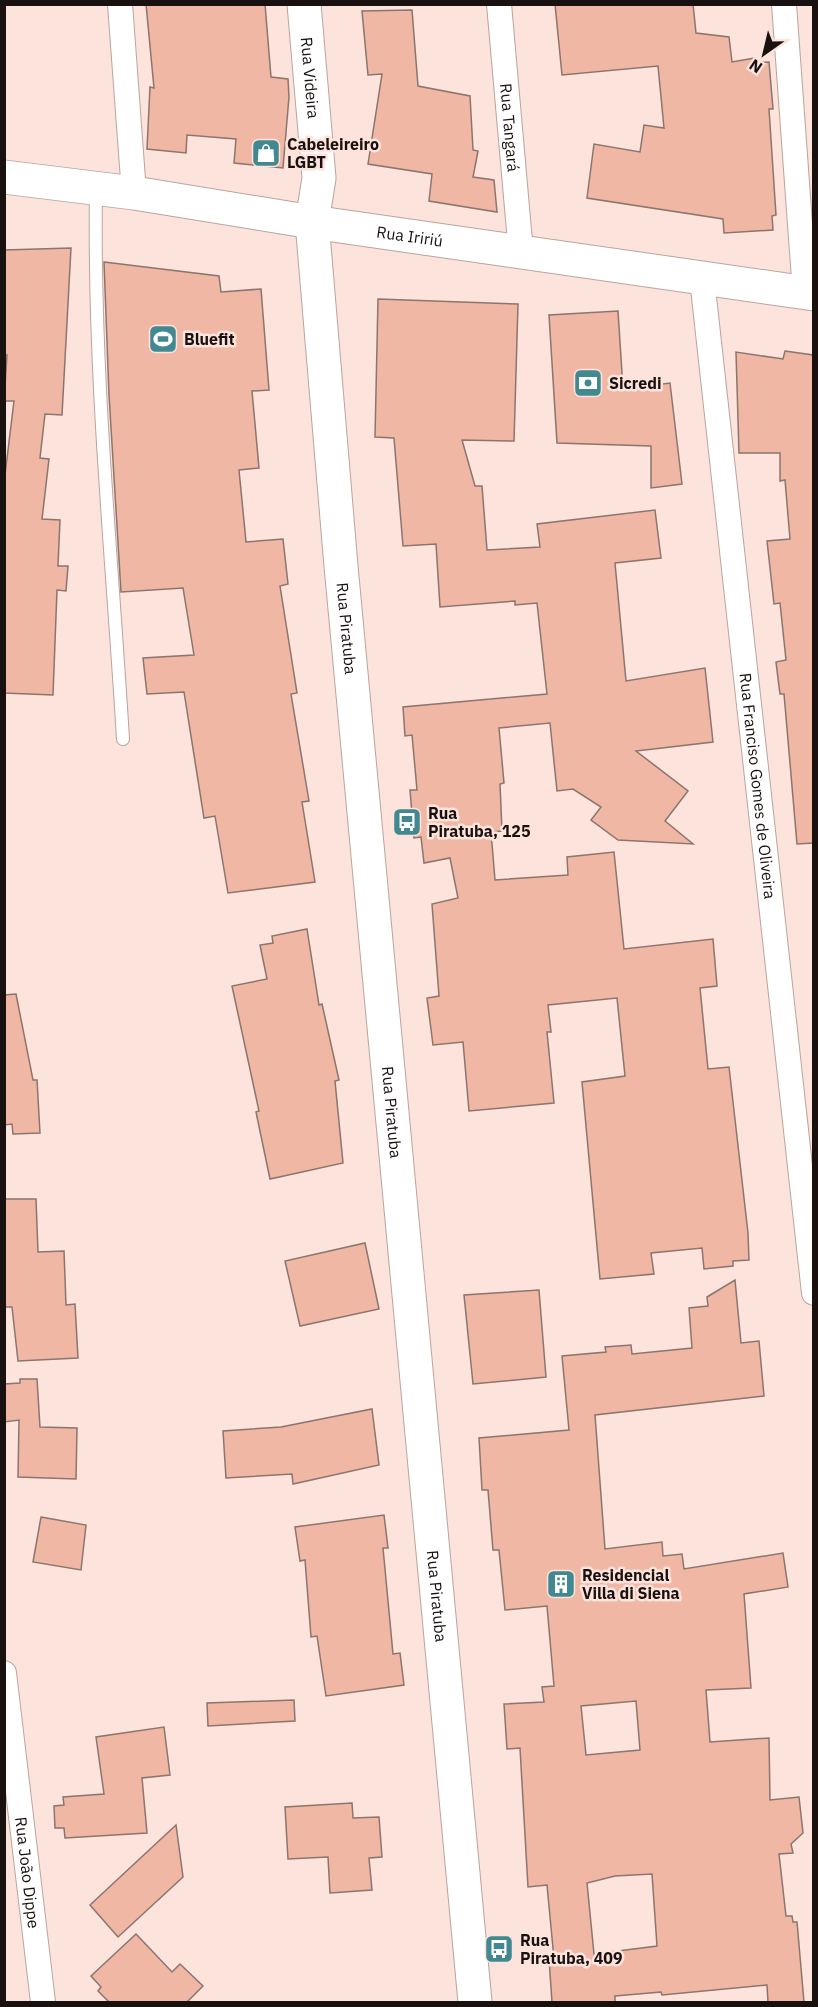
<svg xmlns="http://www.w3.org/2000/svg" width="818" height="2007" font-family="'IBM Plex Sans',sans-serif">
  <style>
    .building { fill: #f1b7a5; stroke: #8b756e; stroke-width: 1.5; fill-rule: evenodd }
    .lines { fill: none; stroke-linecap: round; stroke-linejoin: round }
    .lane-casing { stroke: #bba49d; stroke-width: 14 }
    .street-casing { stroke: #bba49d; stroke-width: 26 }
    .secondary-casing { stroke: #bba49d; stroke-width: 35 }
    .primary-casing { stroke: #bba49d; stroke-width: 35 }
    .lane { stroke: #fff; stroke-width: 12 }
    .street { stroke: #fff; stroke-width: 24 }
    .secondary { stroke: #fff; stroke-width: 33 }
    .primary { stroke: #fff; stroke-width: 33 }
    .labels { text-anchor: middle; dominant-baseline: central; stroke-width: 5; stroke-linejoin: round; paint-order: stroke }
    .street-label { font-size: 16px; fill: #19110f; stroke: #fce3dc }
    .poi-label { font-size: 16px; font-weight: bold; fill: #19110f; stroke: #fce3dc; text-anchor: start }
  </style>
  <rect width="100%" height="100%" fill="#fce3dc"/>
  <g class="building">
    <polygon points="146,4 265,4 271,77 288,79 289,97 283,168 234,163 236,139 187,135 186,153 147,149 150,87 154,88"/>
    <polygon points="555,4 693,4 696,33 729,37 732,62 755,58 755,63 769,62 773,109 769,109 776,215 772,216 773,230 724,233 723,219 587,198 594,144 640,152 644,125 664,128 658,66 562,75"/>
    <polygon points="412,10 418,86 470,96 473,150 478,151 473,177 494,180 497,212 429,201 432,174 368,164 382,74 368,75 362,11"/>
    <polygon points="71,248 62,415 45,414 40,458 49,459 42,519 60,520 58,566 68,566 66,591 57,590 53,695 4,693 4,483 14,401 4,401 7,355 4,355 4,250"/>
    <polygon points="104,262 219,276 221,292 261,289 269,390 252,391 259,468 239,470 246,542 283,539 288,584 280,586 297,693 291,694 309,801 302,802 315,882 228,893 215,816 204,818 184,692 147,694 143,658 194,655 183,588 121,592 109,395"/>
    <polygon points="378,299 518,304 514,441 462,440 475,486 482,486 487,550 540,547 537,524 655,510 661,558 615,563 626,681 705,668 713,742 636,751 688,791 665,821 693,844 618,840 591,820 601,807 573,789 557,791 550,723 499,728 504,783 500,784 502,831 491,832 495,880 568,875 567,857 614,852 624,949 713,939 717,986 700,988 708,1069 729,1067 748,1233 749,1260 733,1261 733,1266 704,1269 702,1248 651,1253 654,1274 600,1279 582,1082 625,1076 617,998 548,1005 551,1032 547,1032 554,1103 469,1111 463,1042 433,1045 427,998 439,996 432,904 458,898 450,858 424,863 421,837 414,838 410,790 417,790 412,735 405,736 403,707 547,694 537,603 515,605 515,601 440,607 436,544 403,546 394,438 375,437"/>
    <polygon points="618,311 623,389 670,383 682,484 651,488 651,446 557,443 549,315"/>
    <polygon points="785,351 813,355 813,843 797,844 784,694 780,694 776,662 786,660 780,603 774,604 767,541 790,539 785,480 780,481 780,453 739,453 736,352 783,359"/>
    <polygon points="307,929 319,1005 322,1004 339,1080 335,1081 343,1163 270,1179 256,1112 259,1111 232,986 267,979 260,945 273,943 272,936"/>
    <polygon points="16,994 33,1080 37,1080 40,1133 13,1134 12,1124 4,1125 4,995"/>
    <polygon points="4,1199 36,1199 38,1252 64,1251 66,1305 75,1304 78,1358 18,1361 12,1307 4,1307"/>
    <polygon points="365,1243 379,1309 300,1326 285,1261"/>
    <path d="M735,1280L741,1343L759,1341L764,1396L595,1415L605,1549L662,1542L663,1556L682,1554L684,1569L783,1553L788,1587L744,1594L751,1688L706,1690L710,1742L769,1738L770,1800L799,1797L803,1833L791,1844L793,1853L779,1854L786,1916H792L793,1922H797L804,2002H768L767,1985L662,1995L661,1992L615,1996V2002H552L549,1959H554L547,1885L528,1887L520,1748L507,1749L504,1704L544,1702L542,1687L554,1686L547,1606L505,1610L499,1550H493L488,1490H482L479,1438L569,1430L562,1356L606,1352L605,1347L631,1345L632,1354L692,1348L689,1308L708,1306L707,1297ZM636,1701L640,1750L586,1755L581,1706ZM652,1874L657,1946L594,1954L587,1883L615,1876Z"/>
    <polygon points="539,1290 546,1377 473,1384 464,1295"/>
    <polygon points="20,1379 37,1379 40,1427 77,1428 76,1479 18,1477 19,1420 4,1422 4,1384 20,1383"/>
    <polygon points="372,1409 379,1465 293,1484 292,1474 226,1478 223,1431 281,1427"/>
    <polygon points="384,1515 388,1548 383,1548 393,1654 400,1653 404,1685 326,1696 317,1636 311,1637 305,1560 300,1561 295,1527"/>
    <polygon points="41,1517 86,1525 81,1570 33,1562"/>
    <polygon points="294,1700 295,1721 208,1726 207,1703"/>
    <polygon points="164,1727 170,1775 142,1778 147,1833 65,1838 64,1828 55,1828 54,1806 64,1805 63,1797 104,1794 96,1737"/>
    <polygon points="352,1803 353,1818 379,1817 382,1857 369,1858 372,1890 330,1893 328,1857 288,1859 285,1807"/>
    <polygon points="176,1825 183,1877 118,1937 90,1905"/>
    <polygon points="136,1934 172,1972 180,1964 203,1986 187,2002 109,2002 98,1991 101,1987 91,1976"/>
  </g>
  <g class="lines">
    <g class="lane-casing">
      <path id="lane" d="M96,190C93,373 112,556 123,739"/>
    </g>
    <g class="street-casing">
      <g id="street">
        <polyline points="120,4 134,193"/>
        <path id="s1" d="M499,4L521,253"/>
        <polyline points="784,4 805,293"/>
        <path id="s2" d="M702,279L814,1293"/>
        <path id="s3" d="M4,1673L43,2002"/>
      </g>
    </g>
    <g class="secondary-casing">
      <g id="secondary">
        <path id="s4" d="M304,4L319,178L312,222L341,566L475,2002"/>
      </g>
    </g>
    <g class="primary-casing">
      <g id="primary">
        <path id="s5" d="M4,177L134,193L312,222L814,294"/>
      </g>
    </g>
    <use href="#lane" class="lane"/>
    <use href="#street" class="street"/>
    <use href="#secondary" class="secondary"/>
    <use href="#primary" class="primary"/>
  </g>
  <defs>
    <g id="shop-square" transform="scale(1.5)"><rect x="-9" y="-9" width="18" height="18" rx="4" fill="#418891" stroke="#fce3dc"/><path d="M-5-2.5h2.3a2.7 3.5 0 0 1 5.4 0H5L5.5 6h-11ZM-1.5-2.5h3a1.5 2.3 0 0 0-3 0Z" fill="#fff"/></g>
    <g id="stadium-square" transform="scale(1.5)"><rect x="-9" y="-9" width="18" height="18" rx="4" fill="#418891" stroke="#fce3dc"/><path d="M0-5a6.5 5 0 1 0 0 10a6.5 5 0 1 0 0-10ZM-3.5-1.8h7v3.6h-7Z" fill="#fff"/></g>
    <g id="bank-square" transform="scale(1.5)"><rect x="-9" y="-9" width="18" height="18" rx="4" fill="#418891" stroke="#fce3dc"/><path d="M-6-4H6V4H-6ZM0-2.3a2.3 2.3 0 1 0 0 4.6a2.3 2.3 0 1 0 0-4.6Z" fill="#fff"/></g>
    <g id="bus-square" transform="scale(1.5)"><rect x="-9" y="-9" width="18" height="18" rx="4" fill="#418891" stroke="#fce3dc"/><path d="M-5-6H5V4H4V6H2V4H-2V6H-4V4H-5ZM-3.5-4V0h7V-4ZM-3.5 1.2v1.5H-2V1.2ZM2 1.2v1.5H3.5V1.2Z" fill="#fff"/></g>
    <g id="building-square" transform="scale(1.5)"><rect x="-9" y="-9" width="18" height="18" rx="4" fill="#418891" stroke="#fce3dc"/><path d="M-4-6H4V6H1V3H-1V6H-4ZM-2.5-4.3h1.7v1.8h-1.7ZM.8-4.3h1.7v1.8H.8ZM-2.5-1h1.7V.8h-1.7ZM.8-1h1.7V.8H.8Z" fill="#fff"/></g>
  </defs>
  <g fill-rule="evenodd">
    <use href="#shop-square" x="266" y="153"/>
    <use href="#stadium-square" x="163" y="339"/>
    <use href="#bank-square" x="588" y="383"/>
    <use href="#bus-square" x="407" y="822"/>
    <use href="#building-square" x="561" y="1584"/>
    <use href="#bus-square" x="499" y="1949"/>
  </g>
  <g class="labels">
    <g class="street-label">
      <text stroke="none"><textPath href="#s4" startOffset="74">Rua Videira</textPath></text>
      <text stroke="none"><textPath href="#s1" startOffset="124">Rua Tangará</textPath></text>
      <text stroke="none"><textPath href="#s5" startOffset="410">Rua Iririú</textPath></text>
      <text stroke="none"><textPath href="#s4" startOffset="627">Rua Piratuba</textPath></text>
      <text stroke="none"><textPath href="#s2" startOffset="510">Rua Franciso Gomes de Oliveira</textPath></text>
      <text stroke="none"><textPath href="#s4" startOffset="1113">Rua Piratuba</textPath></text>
      <text stroke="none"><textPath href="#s4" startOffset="1599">Rua Piratuba</textPath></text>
      <text stroke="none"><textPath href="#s3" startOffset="201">Rua João Dippe</textPath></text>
    </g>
    <g class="poi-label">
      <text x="287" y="144">Cabeleireiro<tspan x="287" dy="18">LGBT</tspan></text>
      <text x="184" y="339">Bluefit</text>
      <text x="609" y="383">Sicredi</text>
      <text x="428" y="813">Rua<tspan x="428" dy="18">Piratuba, 125</tspan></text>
      <text x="582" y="1575">Residencial<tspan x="582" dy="18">Villa di Siena</tspan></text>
      <text x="520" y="1940">Rua<tspan x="520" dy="18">Piratuba, 409</tspan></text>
    </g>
  </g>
  <rect width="818" height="2007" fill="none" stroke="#19110f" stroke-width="12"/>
  <g transform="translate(764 54) rotate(214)" stroke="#fce3dc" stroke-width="4.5" paint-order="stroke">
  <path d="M0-4.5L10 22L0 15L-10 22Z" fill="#19110f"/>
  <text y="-9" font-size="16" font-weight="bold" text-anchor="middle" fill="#19110f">N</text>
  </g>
</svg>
